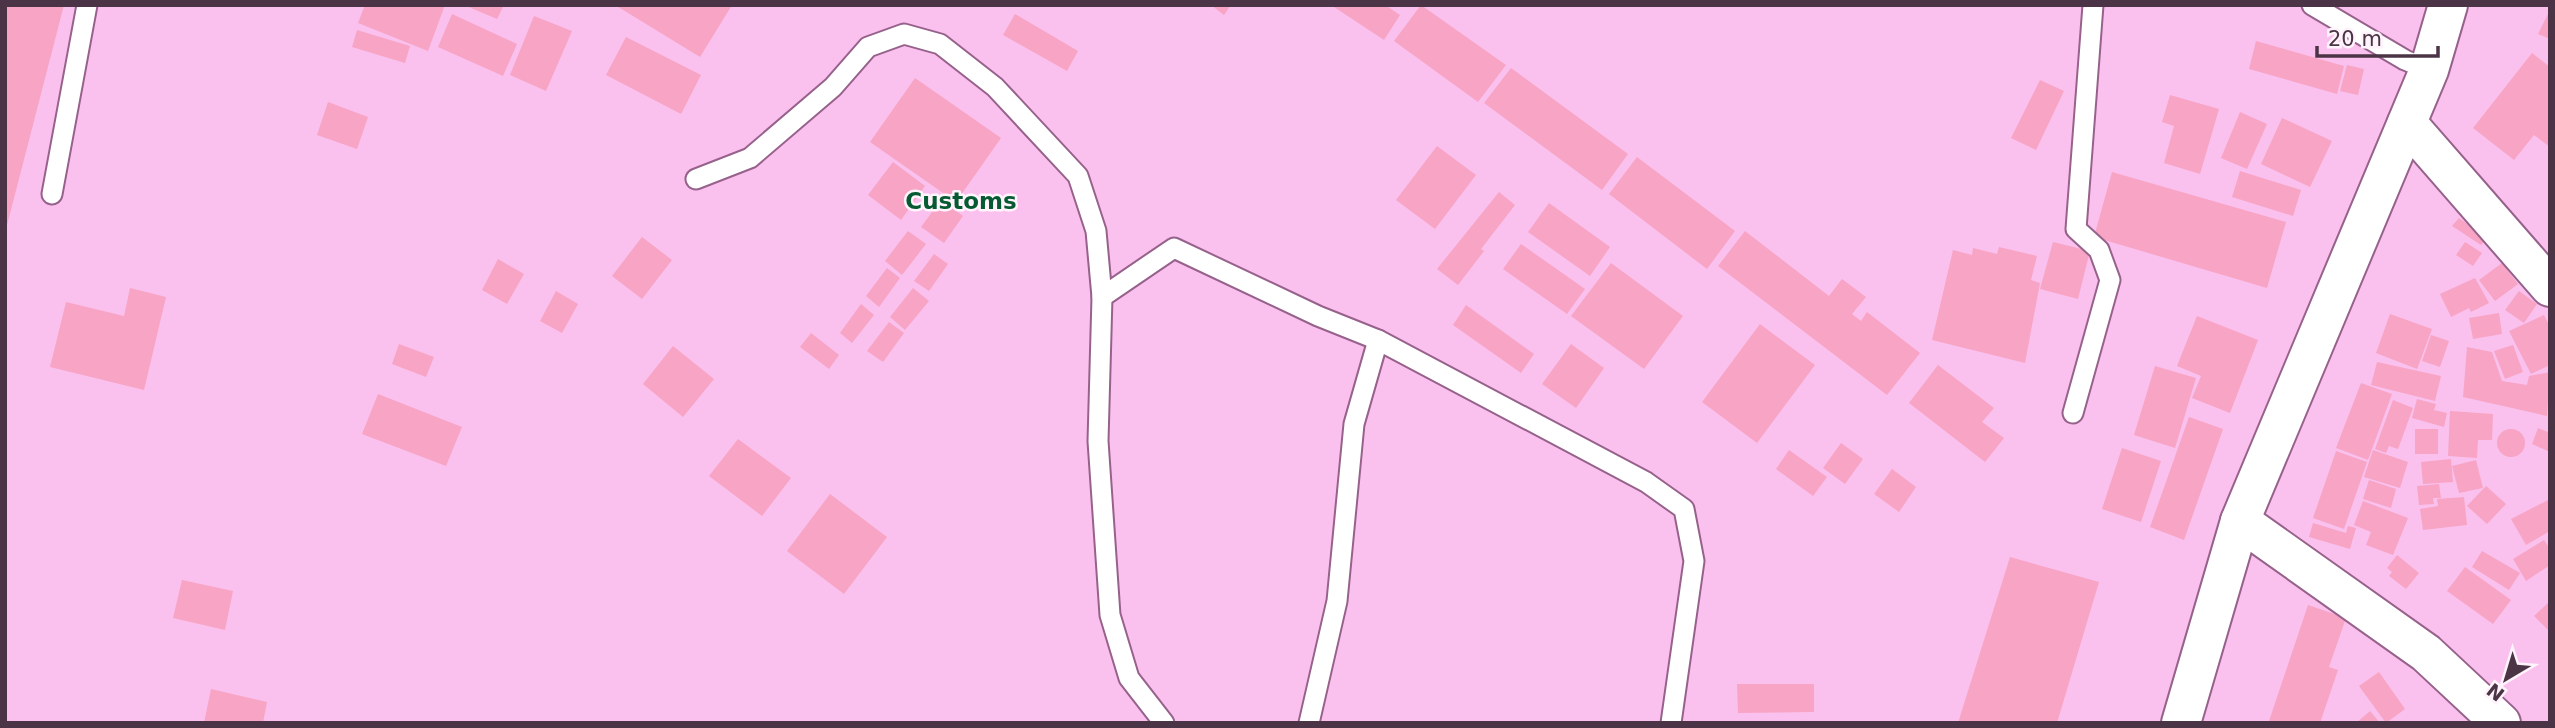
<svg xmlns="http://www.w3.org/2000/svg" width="2555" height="728" font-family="'DejaVu Sans',sans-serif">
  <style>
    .building { fill: #f7a4c5 }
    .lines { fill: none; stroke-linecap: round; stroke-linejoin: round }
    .lane-casing { stroke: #96628b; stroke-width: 23 }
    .street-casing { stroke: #96628b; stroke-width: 42 }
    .secondary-casing { stroke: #96628b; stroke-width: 42 }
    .lane { stroke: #fff; stroke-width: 19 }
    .street { stroke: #fff; stroke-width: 38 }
    .secondary { stroke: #fff; stroke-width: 38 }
    .labels { text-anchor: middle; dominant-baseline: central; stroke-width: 5; stroke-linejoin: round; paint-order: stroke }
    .neighbourhood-label { font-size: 23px; font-weight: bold; fill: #055a31; stroke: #fff3fc }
  </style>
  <rect width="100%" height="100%" fill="#fbc1ee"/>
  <g class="building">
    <polygon points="5,5 64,5 6,229 5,229"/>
    <polygon points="365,5 445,5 428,51 358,23"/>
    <polygon points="464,5 504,5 497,19"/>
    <polygon points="615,5 732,5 700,57"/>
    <polygon points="1211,5 1231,5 1224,15"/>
    <polygon points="1331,5 1385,5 1400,15 1384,40"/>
    <polygon points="1421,5 1506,65 1478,102 1394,41"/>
    <polygon points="2550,10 2550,39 2538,34"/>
    <polygon points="452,14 517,44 503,76 438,47"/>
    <polygon points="1015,14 1078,51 1067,71 1003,35"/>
    <polygon points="534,16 572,31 546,91 510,75"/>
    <polygon points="357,30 410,46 405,63 352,47"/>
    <polygon points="626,37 701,75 681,114 606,75"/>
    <polygon points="2256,41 2344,66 2337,94 2249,69"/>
    <polygon points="2532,53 2550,67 2550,147 2534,135 2514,160 2473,128"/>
    <polygon points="2347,65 2364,69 2358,95 2340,91"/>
    <polygon points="1511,68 1628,154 1602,190 1484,103"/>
    <polygon points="915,78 1001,138 956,202 870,142"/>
    <polygon points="2040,80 2064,91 2036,150 2011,138"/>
    <polygon points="2170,95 2219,109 2200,174 2164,163 2174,126 2162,122"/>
    <polygon points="328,102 368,117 357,149 317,135"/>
    <polygon points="2240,112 2267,124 2247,169 2221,158"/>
    <polygon points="2282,118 2332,141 2310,187 2261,164"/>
    <polygon points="1437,146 1476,175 1435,229 1396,200"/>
    <polygon points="1637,157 1735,231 1707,269 1609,194"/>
    <polygon points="893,162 925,186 901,220 868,195"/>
    <polygon points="2240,171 2301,190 2293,216 2232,197"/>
    <polygon points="2112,172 2286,222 2267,288 2094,237"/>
    <polygon points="1499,192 1515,205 1481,249 1484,251 1458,285 1437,269"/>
    <polygon points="941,200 963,216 944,243 921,227"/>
    <polygon points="1549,203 1610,247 1590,276 1528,232"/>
    <polygon points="2459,218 2487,238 2481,245 2452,226"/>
    <polygon points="908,231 926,244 902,275 885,261"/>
    <polygon points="1745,231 1829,296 1842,279 1866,297 1852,314 1861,321 1867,312 1920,353 1887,395 1718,266"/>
    <polygon points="642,237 672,260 642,299 612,276"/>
    <polygon points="2053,242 2090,251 2078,299 2040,289"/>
    <polygon points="2465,242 2482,253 2473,266 2456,255"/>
    <polygon points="1521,244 1585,289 1567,314 1503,269"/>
    <polygon points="1999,247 2037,256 2031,280 2040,283 2025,363 1932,340 1953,250 1972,255 1973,248 1997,254"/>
    <polygon points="934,254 948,264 929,291 914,281"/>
    <polygon points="498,259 524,274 507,304 482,290"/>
    <polygon points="1611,263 1683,316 1644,369 1571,316"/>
    <polygon points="2502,263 2518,284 2495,301 2479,280"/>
    <polygon points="887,268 900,278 879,307 866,296"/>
    <polygon points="2475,278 2489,303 2471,312 2469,308 2451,317 2440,294"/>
    <polygon points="130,288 166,297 144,390 50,367 66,302 124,316"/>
    <polygon points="913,288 929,301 905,330 890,317"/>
    <polygon points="556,291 578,304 562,333 540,321"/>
    <polygon points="2519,291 2537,304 2524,323 2505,310"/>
    <polygon points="861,304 874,315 852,343 840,333"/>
    <polygon points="1466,305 1534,354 1521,373 1453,325"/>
    <polygon points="2499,313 2502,334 2473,339 2469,318"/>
    <polygon points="2390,314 2432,329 2417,369 2376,353"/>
    <polygon points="2544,315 2550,327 2550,365 2531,374 2509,331"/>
    <polygon points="2197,316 2258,340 2230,413 2192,398 2201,376 2177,366"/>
    <polygon points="889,322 904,333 883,362 867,351"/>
    <polygon points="1760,324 1815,365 1757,443 1702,402"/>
    <polygon points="811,333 839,355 829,369 800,347"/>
    <polygon points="2431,335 2449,341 2440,367 2422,361"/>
    <polygon points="399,344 434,357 426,377 392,364"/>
    <polygon points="1571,344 1604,368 1576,408 1542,384"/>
    <polygon points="2513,345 2523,372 2505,379 2494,351"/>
    <polygon points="673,346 714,379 683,417 643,384"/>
    <polygon points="2467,347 2492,352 2502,381 2527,385 2529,376 2550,372 2547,416 2463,397"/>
    <polygon points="2377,362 2441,376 2435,401 2371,385"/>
    <polygon points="1938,365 1994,408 1982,422 2004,438 1985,462 1909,403"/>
    <polygon points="2155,366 2196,378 2175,448 2134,435"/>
    <polygon points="2361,383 2392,394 2368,460 2336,448"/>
    <polygon points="378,394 462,427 446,466 362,434"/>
    <polygon points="2417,399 2436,404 2434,410 2447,413 2444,427 2412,418"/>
    <polygon points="2393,400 2413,408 2398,449 2389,446 2386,453 2375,449"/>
    <polygon points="2450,411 2493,414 2492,440 2478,440 2477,458 2448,456"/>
    <polygon points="2189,417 2223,429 2184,540 2150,527"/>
    <polygon points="2538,428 2550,433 2550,452 2532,444"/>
    <rect x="2415" y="429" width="23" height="25"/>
    <circle cx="2511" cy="443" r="14"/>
    <polygon points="738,439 791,478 762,516 709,476"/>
    <polygon points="1841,443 1863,459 1845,484 1823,468"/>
    <polygon points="2122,448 2161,461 2141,522 2102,509"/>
    <polygon points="1789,450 1827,477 1813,496 1776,469"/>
    <polygon points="2373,450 2408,462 2400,488 2364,477"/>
    <polygon points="2336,451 2367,462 2344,529 2313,518"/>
    <polygon points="2451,459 2453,482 2423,484 2421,462"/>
    <polygon points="2476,460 2483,488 2459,493 2452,466"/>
    <polygon points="1892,469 1916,487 1899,512 1874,494"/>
    <polygon points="2369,480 2396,489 2391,508 2363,499"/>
    <polygon points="2439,484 2441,498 2433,498 2434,504 2419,505 2417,486"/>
    <polygon points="2486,486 2506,504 2487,524 2467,506"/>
    <polygon points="830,494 887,537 844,594 787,551"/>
    <polygon points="2464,497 2467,525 2423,530 2420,509 2438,506 2437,499"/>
    <polygon points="2550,499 2550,531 2526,545 2511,519"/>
    <polygon points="2363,501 2408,518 2393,555 2366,545 2371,532 2354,525"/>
    <polygon points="2313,523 2346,533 2348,526 2356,528 2350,549 2309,537"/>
    <polygon points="2544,540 2550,549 2550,565 2526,581 2513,559"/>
    <polygon points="2482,551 2520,573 2509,590 2472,567"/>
    <polygon points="2397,555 2419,573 2406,589 2389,576 2392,572 2387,568"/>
    <polygon points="2010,557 2099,582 2057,723 1958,723"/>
    <polygon points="2465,567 2511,600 2493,624 2447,591"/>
    <polygon points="182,580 233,591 225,630 173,618"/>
    <polygon points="2550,601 2550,632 2534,616"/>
    <polygon points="2308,605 2346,618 2329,667 2338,670 2320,723 2274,723 2269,721"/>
    <polygon points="2379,672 2405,709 2386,723 2359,686"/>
    <polygon points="1737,684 1814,684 1814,712 1738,713"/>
    <polygon points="211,689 267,702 263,723 204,723"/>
    <polygon points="2370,711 2380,723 2356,723"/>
  </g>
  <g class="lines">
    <g class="lane-casing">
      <g id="lane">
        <polyline points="2312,5 2405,60 2429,70"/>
        <polyline points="696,179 750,158 833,87 868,47 904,34 940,44 995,87 1078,176 1096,231 1102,297 1098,441 1110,615 1129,678 1164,723"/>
        <polyline points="52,194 87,5"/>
        <polyline points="1102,297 1174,248 1318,316 1378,340 1646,482 1684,509 1694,561 1671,723"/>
        <polyline points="2073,413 2110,280 2099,250 2076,229 2093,5"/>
        <polyline points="1309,723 1337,601 1354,424 1378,340"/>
      </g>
    </g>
    <g class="street-casing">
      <g id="street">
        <polyline points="2407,123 2550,287"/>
        <polyline points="2240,521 2426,653 2501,723"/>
      </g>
    </g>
    <g class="secondary-casing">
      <polyline id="secondary" points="2181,723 2240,521 2429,70 2448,5"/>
    </g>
    <use href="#lane" class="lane"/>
    <use href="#street" class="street"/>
    <use href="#secondary" class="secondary"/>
  </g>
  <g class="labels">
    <g class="neighbourhood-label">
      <text x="961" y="201">Customs</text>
    </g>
  </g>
  <rect width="2555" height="728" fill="none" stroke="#4b3446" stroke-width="14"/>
  <g transform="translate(2506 679) rotate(218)" stroke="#fff3fc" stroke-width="5" paint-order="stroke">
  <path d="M0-5L12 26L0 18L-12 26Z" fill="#4b3446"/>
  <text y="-10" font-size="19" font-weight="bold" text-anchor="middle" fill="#4b3446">N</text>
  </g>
  <path d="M2317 46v10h121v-10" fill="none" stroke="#4b3446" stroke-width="3.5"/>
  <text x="2328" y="46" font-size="21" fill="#4b3446" stroke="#fff3fc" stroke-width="5" paint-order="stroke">20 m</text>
</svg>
